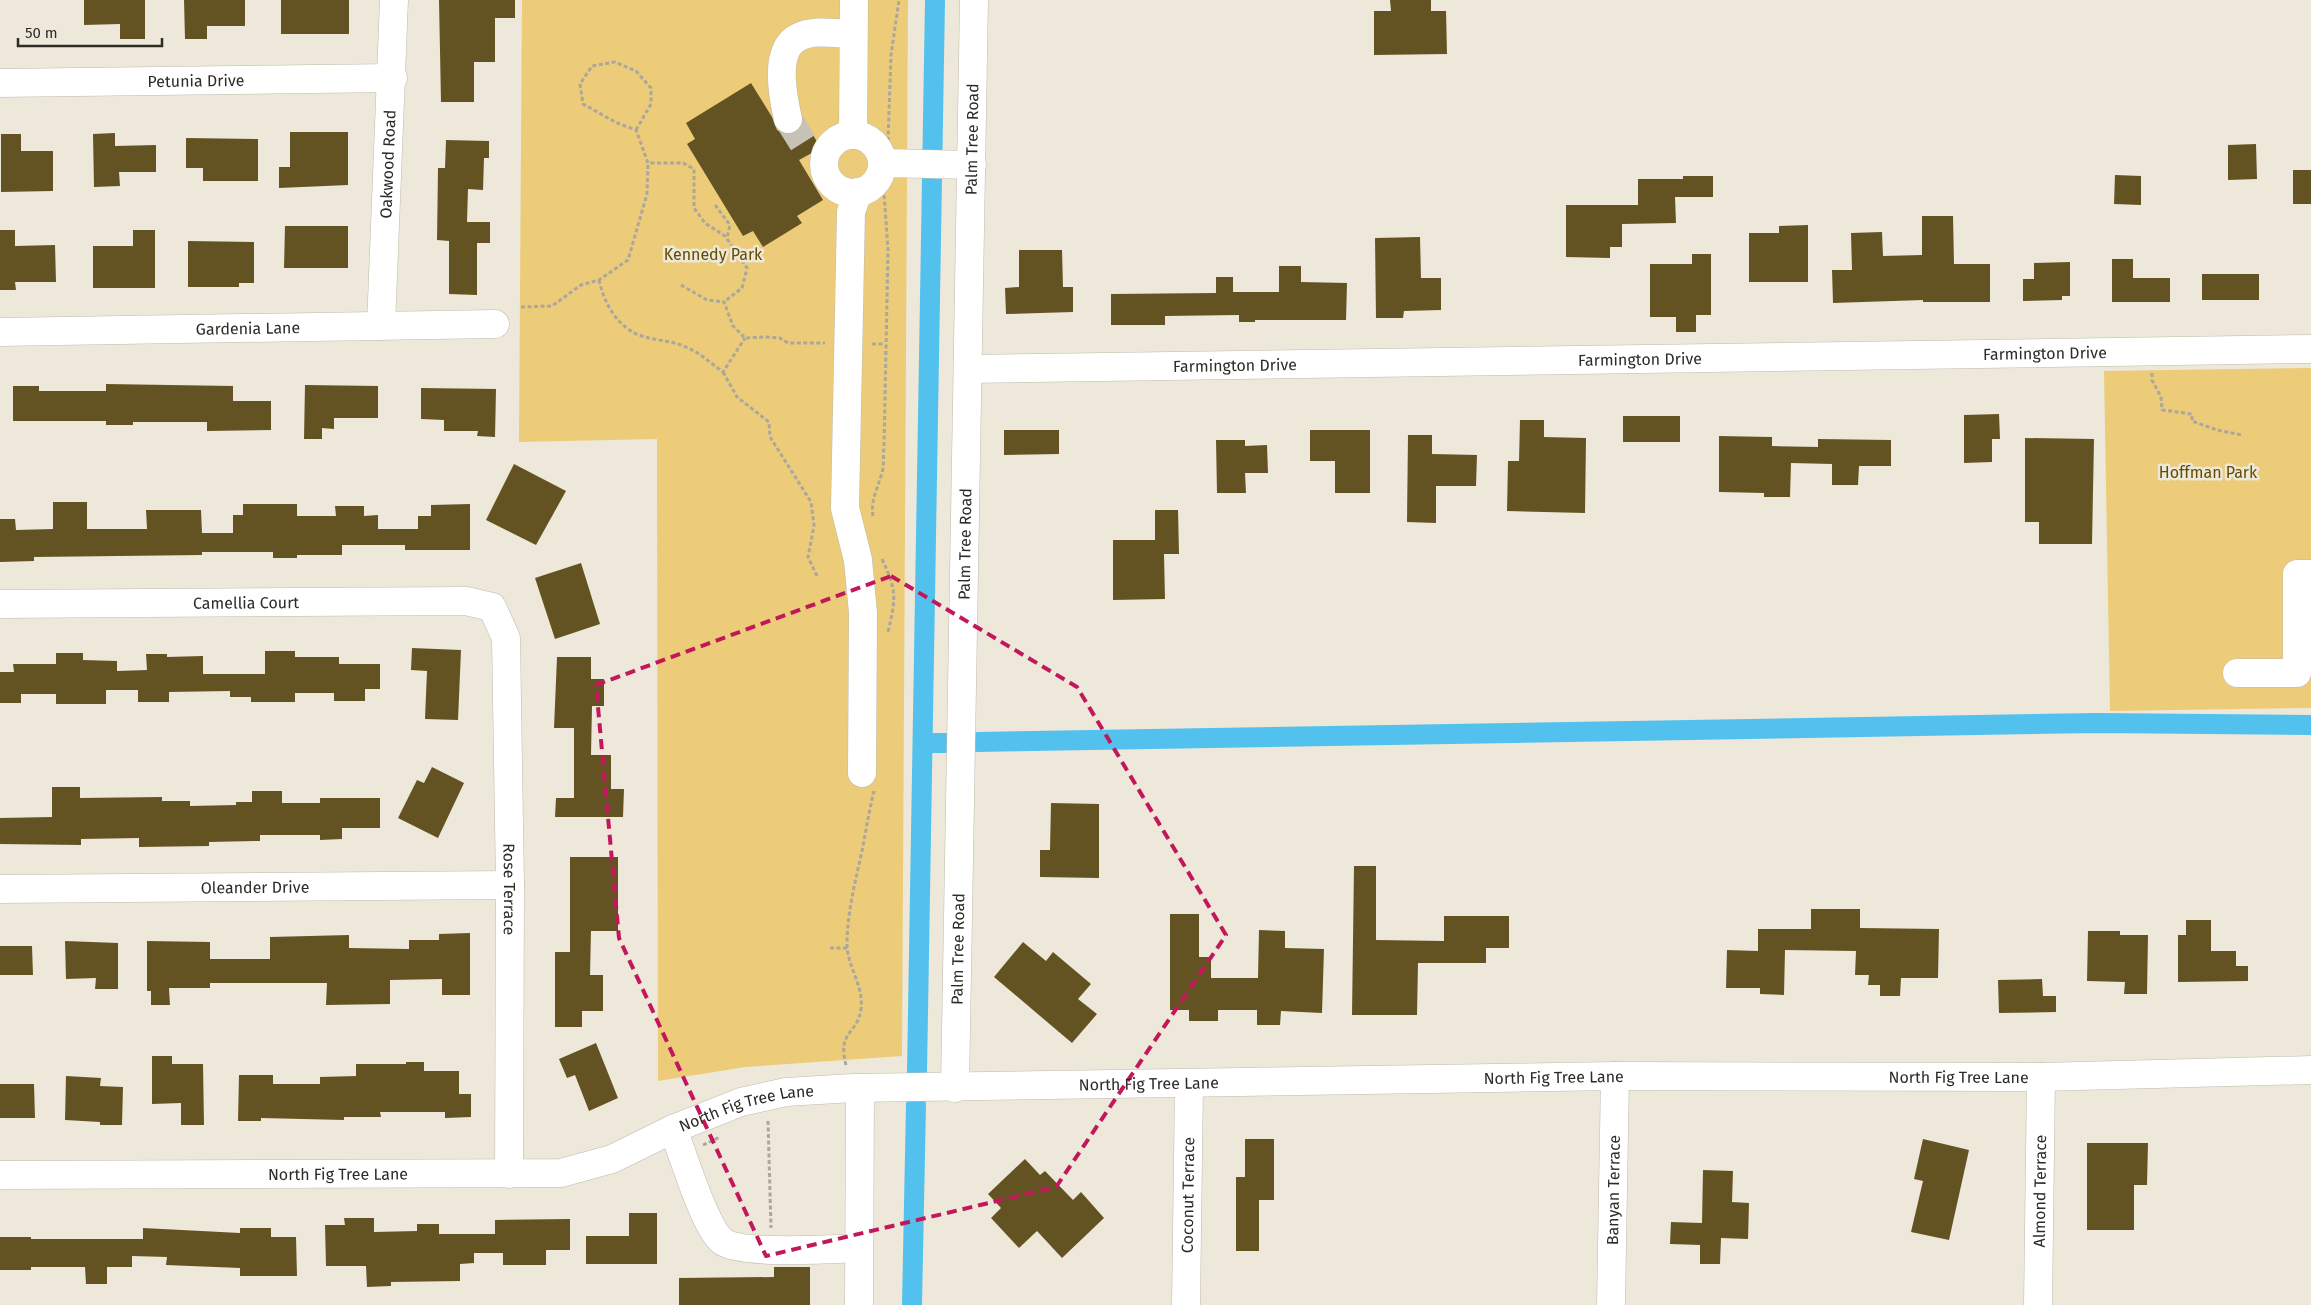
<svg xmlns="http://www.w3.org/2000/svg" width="2311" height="1305" font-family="'Fira Sans',sans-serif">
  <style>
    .green { fill: #eccc78 }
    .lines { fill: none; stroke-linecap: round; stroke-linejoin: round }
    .canal { stroke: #53c1ed; stroke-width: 20 }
    .building { fill: #645322 }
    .minor-tunnel { stroke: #c7c2b6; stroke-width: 28; stroke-dasharray: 28 14; stroke-linecap: butt }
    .minor-casing { stroke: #bfbaad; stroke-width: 29 }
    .path { stroke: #aba79d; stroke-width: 3; stroke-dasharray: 4 2.5; stroke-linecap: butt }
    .minor { stroke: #fff; stroke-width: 28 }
    .marked { fill: none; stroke: #c2185b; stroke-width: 4; stroke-dasharray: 10 6; stroke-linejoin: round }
    .labels { text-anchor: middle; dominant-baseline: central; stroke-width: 5; stroke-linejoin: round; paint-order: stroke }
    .street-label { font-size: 16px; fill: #2d2b26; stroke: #ede8da }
    .park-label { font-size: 16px; fill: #634c00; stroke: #ede8da }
  </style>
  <rect width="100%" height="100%" fill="#ede8da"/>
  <g class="green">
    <polygon points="522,0 908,0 902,1056 745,1067 658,1081 657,439 519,442"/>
    <polygon points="2311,368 2311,708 2110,711 2104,371"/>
  </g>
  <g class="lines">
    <g class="canal">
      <polyline points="977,742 2098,723 2311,725"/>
      <polyline points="923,743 946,743"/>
      <polyline points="917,1072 935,0"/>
      <polyline points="912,1305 916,1104"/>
    </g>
  </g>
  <g class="building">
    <polygon points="84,0 145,0 145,39 120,39 120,24 84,25"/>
    <polygon points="184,0 245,0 245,26 207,26 207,39 185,39"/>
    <rect x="281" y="0" width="68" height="34"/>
    <polygon points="439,0 515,0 515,18 495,18 495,62 474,62 474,102 441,102"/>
    <polygon points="1390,0 1431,0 1431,11 1446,11 1447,54 1374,55 1374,11 1391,11"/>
    <polygon points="751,83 772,117 777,130 784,134 792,134 799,130 803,119 821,148 799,160 823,200 797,216 802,223 763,247 753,231 743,236 687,144 695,139 686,123"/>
    <polygon points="290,132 348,132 348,185 279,188 279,167 290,167"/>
    <polygon points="115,133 115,146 156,145 156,172 119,172 120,186 94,187 93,134"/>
    <polygon points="1,134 21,134 21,151 53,151 53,191 1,192"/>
    <polygon points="186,138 258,139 258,181 203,181 203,168 186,168"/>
    <polygon points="446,140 489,141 489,158 484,158 483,190 468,189 467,222 490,222 490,243 477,243 477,295 449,294 449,241 437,240 438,168 445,168"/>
    <polygon points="2256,144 2257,179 2228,180 2228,145"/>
    <rect x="2293" y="170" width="18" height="34"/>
    <polygon points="2115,175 2141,176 2141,205 2114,204"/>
    <polygon points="1683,176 1713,176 1713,197 1675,197 1676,223 1622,224 1622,247 1610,247 1610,258 1566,257 1566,205 1638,205 1638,179 1683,179"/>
    <polygon points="1922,216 1953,216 1954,264 1990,264 1990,302 1923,302 1923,300 1833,303 1832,270 1852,270 1851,233 1882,232 1883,256 1922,255"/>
    <polygon points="1808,225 1808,282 1749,282 1749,233 1779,233 1779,226"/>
    <polygon points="285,226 348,226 348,268 284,268"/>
    <polygon points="0,230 15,230 15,246 55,245 56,282 15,282 16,290 0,290"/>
    <polygon points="133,230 155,230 155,288 93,288 93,246 133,246"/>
    <polygon points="1420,237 1421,278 1441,278 1441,310 1404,311 1403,318 1376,318 1375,238"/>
    <polygon points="188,241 254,242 254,283 239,283 239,287 188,287"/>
    <polygon points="1019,250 1062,250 1063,287 1073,287 1073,312 1006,314 1005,288 1019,287"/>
    <polygon points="1692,254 1711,254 1711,315 1696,315 1696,332 1676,332 1676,317 1650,317 1650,264 1692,264"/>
    <polygon points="2112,259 2133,259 2133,278 2170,278 2170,302 2112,302"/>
    <polygon points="2070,262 2070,296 2062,296 2062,300 2023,301 2023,279 2034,279 2034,263"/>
    <polygon points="1279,266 1301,266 1301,282 1347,283 1346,320 1255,320 1255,322 1239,322 1239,315 1165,316 1165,325 1111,325 1111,294 1216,293 1216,277 1233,277 1233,292 1279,292"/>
    <rect x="2202" y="274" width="57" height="26"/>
    <polygon points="106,384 233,386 233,401 271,401 271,430 207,431 207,422 133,422 133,425 106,425 106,421 13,421 13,386 39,386 39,391 106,391"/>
    <polygon points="305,385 378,386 378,418 334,418 334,429 322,428 322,439 304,439"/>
    <polygon points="421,388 496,389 495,437 477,436 478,431 444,431 444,420 421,419"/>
    <polygon points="1999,414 2000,439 1992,439 1992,462 1964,463 1964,415"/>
    <rect x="1623" y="416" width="57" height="26"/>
    <polygon points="1520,420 1544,420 1544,437 1586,438 1585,513 1507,511 1508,461 1519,461"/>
    <polygon points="1004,430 1059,430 1059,454 1004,455"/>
    <polygon points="1310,430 1370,430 1370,493 1335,493 1335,461 1310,461"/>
    <polygon points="1408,435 1432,435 1432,454 1477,455 1476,486 1436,486 1436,523 1407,522"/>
    <polygon points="1719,436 1772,437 1772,446 1818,447 1818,439 1891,440 1891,466 1859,466 1858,485 1832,485 1832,464 1791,463 1790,497 1764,497 1764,493 1719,492"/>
    <polygon points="2025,438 2094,439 2092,544 2039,544 2039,522 2025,522"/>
    <polygon points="1216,440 1245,440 1245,446 1267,445 1268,473 1245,473 1246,493 1217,493"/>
    <polygon points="514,464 566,491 536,545 486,520"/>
    <polygon points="53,502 87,502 87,529 147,529 146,510 201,510 202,533 233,533 233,515 243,515 243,504 297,504 297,516 336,516 335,506 364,506 364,516 378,515 378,529 418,529 418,516 431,516 431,505 470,504 470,550 405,550 405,545 342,545 342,555 297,555 297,558 273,558 273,552 202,552 202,555 34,557 34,561 0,562 0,519 15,519 16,530 53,529"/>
    <polygon points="1155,510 1178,510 1179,554 1164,554 1165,599 1113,600 1113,540 1155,540"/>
    <polygon points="581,563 600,624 555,639 535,578"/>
    <polygon points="412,648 461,650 458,720 425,719 427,671 411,670"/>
    <polygon points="265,651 295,651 295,657 339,657 339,664 380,664 380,689 365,689 365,701 334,701 334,693 295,693 295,702 251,702 251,697 230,697 230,691 169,692 169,702 138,702 138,690 106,690 106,704 56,704 56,694 21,694 21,703 0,703 0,672 14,672 13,664 56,664 56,653 83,653 83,660 117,661 117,671 147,670 146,654 167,654 167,657 203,656 203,674 265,674"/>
    <polygon points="557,657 591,657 591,679 604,679 604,706 592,706 591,755 611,755 611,789 624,789 623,817 555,817 556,798 574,798 574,728 554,728"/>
    <polygon points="432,767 464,783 438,838 398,818 417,780 424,783"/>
    <polygon points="52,787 80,787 80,798 162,797 162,801 190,801 190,806 236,805 236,802 252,802 252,791 282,791 282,803 320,803 320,798 380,798 380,828 342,828 342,839 320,840 320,835 260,835 260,841 209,842 209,846 139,847 139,838 81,839 81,845 0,844 0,818 52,817"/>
    <polygon points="1051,803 1099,804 1099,878 1040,877 1040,850 1050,850"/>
    <polygon points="570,857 618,857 618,931 591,931 590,975 603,975 603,1011 582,1011 582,1027 555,1027 555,952 570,952"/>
    <polygon points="1354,866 1376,866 1376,940 1444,941 1444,916 1509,916 1509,948 1486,948 1486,963 1418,963 1417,1015 1352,1015"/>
    <polygon points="1811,909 1860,909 1860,928 1939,929 1938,978 1901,978 1900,996 1880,996 1880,985 1868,985 1869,975 1855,975 1856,951 1785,950 1784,995 1760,994 1760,988 1726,988 1727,950 1758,951 1758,929 1811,929"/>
    <polygon points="1170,914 1199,914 1199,957 1211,957 1211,978 1258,978 1259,930 1285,931 1285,948 1324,949 1322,1013 1281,1011 1280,1025 1257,1025 1257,1010 1218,1010 1218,1021 1189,1021 1189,1010 1170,1010"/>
    <polygon points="2186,920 2211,920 2211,951 2236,951 2236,966 2248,966 2248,981 2178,982 2178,935 2186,935"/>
    <polygon points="2088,931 2120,931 2120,935 2148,935 2147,994 2124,994 2125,982 2087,981"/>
    <polygon points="470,933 470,995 442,995 442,979 390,980 390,1004 326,1005 327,983 210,983 210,988 169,988 170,1005 151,1005 151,991 147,991 147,941 210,942 210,959 270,959 270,937 349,935 349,948 409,949 409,940 439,940 439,934"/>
    <polygon points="65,941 118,943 118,989 95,989 96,978 66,979"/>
    <polygon points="1023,942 1046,961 1053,952 1091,984 1078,999 1097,1014 1072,1043 994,977"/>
    <polygon points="0,946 32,946 33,975 0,975"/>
    <polygon points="2042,979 2043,996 2056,996 2056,1012 1999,1013 1998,980"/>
    <polygon points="596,1043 618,1098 589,1111 575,1075 567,1078 559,1059"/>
    <polygon points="152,1056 172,1056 172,1064 203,1064 204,1125 181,1125 181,1103 152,1104"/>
    <polygon points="406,1062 424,1062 424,1071 459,1071 459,1094 471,1094 471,1117 445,1118 445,1112 380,1112 381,1117 344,1117 344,1120 261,1118 261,1121 238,1121 239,1075 273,1075 273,1084 320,1084 320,1077 356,1076 356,1064 406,1064"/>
    <polygon points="66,1076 101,1078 100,1086 123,1087 122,1125 100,1125 100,1122 65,1120"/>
    <polygon points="0,1084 34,1084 35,1118 0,1118"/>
    <polygon points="1245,1139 1274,1139 1274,1200 1259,1200 1259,1251 1236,1251 1236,1177 1245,1177"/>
    <polygon points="1923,1139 1969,1150 1949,1240 1911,1232 1923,1181 1914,1179"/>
    <polygon points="2087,1143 2148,1143 2147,1185 2134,1185 2134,1230 2087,1230"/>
    <polygon points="1025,1159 1040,1175 1045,1171 1073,1200 1081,1192 1104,1218 1062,1258 1037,1231 1019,1248 991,1218 1001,1208 988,1194"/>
    <polygon points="1703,1170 1733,1171 1732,1202 1749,1203 1748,1239 1721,1238 1720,1264 1700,1264 1700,1245 1670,1244 1671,1222 1702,1223"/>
    <polygon points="629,1213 657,1213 657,1264 586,1264 586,1236 629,1236"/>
    <polygon points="344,1218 374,1218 374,1232 417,1231 417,1224 439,1224 439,1234 495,1234 495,1220 570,1219 570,1250 546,1250 546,1265 503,1265 503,1253 474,1253 474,1263 460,1264 460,1281 391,1282 391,1286 367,1287 366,1266 326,1266 325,1225 345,1225"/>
    <polygon points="143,1228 240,1233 240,1228 271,1228 271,1237 296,1237 297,1276 240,1276 240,1268 166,1265 167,1257 132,1256 132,1267 107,1267 107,1284 86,1284 85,1267 31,1267 31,1270 0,1270 0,1237 31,1237 31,1239 143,1239"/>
    <polygon points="774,1267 810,1267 810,1305 679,1305 679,1278 774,1277"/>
  </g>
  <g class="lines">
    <polyline class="minor-tunnel" points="788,119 810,154"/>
    <g class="minor-casing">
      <g id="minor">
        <path id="s1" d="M0,83L393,78"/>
        <path d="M788,119C783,97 773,49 799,37C815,29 837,34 853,34"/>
        <polyline points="853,135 854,0"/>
        <circle cx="853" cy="164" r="29"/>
        <polyline points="882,163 972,165"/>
        <polyline points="858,192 851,212 845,508 858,560 863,613 862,773"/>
        <path id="s2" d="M381,326L394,0"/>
        <path id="s3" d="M0,332L495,324"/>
        <path id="s4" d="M969,369L2311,349"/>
        <path id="s5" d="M0,604L466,601L492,607L506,638L510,885L509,1174"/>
        <polyline points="2237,673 2297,673 2297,574 2311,574"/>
        <path id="s6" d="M0,889L510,885"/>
        <path id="s7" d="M955,1088L974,0"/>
        <path d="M673,1129C683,1154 704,1226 722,1241C739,1255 833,1249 859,1248"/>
        <path id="s8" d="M0,1175L561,1173L612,1159L673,1129L741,1102L786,1092L853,1088L1615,1076L2041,1077L2311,1070"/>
        <polyline points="859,1305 860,1089"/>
        <path id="s9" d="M1186,1305L1189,1084"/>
        <path id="s10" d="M1611,1305L1615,1076"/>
        <path id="s11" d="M2038,1305L2041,1077"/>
      </g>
    </g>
    <g class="path">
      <polyline points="636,130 651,104 651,88 636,71 615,62 592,66 580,84 583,104 617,123 636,130 648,163 683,163 694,169 694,208 705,223 725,236 747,268 742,288 724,302"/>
      <polyline points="888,141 891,55 899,0"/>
      <polyline points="715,205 730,225 727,238"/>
      <path d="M599,280C604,302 616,326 639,335C655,341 672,340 688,348C700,353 712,364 723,372L745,338"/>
      <polyline points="681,285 707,300 724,302 733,326 745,338 764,337 780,338 788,343 825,343"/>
      <polyline points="521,307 552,306 581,285 599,280 628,260 647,194 648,163"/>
      <polyline points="872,344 885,344"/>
      <polyline points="723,372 737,397 769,422 770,437 811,502 814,526 808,557 817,576"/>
      <polyline points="2152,373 2152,380 2161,397 2162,410 2192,414 2192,421 2217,430 2242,435"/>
      <path d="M873,516C870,498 880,485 883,468C884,461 883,454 884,447L888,250L884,194"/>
      <path d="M882,559C897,591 896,598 888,632"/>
      <polyline points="830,948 847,948"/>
      <path d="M846,1065C837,1030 857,1036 861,1009C864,987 848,967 847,946C847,913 855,883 862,851C866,831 869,811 874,791"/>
      <polyline points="768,1121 771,1228"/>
      <polyline points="703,1145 720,1137"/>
    </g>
    <use href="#minor" class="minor"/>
  </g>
  <path class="marked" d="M891,576L1077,687L1226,935L1056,1187L766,1256L619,938L596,685Z"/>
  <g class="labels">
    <g class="street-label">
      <text stroke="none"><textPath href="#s1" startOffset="196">Petunia Drive</textPath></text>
      <text stroke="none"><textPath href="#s7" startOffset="949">Palm Tree Road</textPath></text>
      <text stroke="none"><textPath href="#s2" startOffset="162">Oakwood Road</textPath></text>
      <text stroke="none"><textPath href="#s3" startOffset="248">Gardenia Lane</textPath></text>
      <text stroke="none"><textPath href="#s4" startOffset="1076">Farmington Drive</textPath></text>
      <text stroke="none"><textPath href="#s4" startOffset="671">Farmington Drive</textPath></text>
      <text stroke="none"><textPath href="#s4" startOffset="266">Farmington Drive</textPath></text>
      <text stroke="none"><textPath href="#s7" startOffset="544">Palm Tree Road</textPath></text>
      <text stroke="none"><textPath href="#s5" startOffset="246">Camellia Court</textPath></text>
      <text stroke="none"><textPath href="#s6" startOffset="255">Oleander Drive</textPath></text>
      <text stroke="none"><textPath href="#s5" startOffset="778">Rose Terrace</textPath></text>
      <text stroke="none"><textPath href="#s7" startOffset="139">Palm Tree Road</textPath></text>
      <text stroke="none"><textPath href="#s8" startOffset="1569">North Fig Tree Lane</textPath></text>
      <text stroke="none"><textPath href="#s8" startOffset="1974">North Fig Tree Lane</textPath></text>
      <text stroke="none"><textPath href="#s8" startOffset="1164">North Fig Tree Lane</textPath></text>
      <text stroke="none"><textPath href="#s8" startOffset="759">North Fig Tree Lane</textPath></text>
      <text stroke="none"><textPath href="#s8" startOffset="338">North Fig Tree Lane</textPath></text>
      <text stroke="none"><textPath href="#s10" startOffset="115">Banyan Terrace</textPath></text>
      <text stroke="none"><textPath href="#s11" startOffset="114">Almond Terrace</textPath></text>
      <text stroke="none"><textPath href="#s9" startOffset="110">Coconut Terrace</textPath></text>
    </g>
    <g class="park-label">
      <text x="713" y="254">Kennedy Park</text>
      <text x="2208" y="472">Hoffman Park</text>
    </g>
  </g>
  <path d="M18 38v8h144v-8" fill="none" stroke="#2d2b26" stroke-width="2.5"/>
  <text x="25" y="38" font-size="15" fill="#2d2b26" stroke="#ede8da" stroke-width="4" paint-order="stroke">50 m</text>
</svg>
